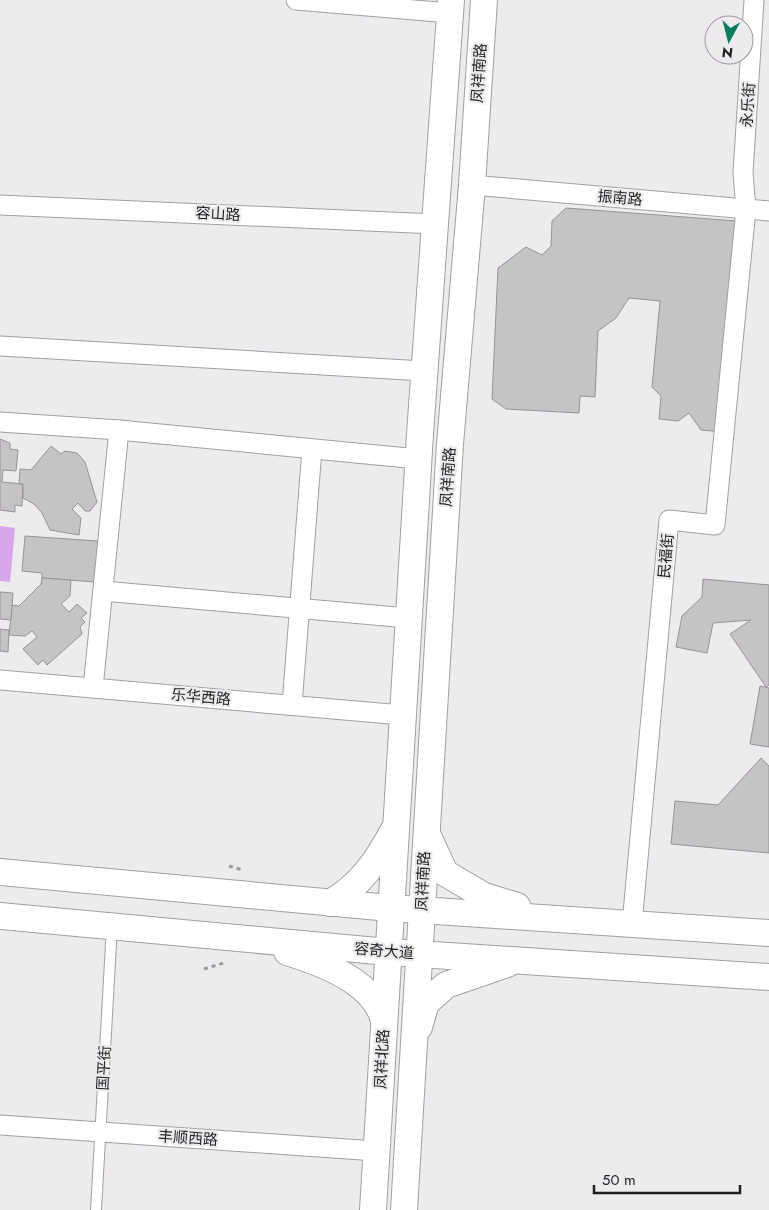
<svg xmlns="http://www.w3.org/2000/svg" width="769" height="1210" font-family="Jost,'Noto Sans SC',sans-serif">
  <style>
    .green { fill: #d6a5ea }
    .building { fill: #c6c3c7; stroke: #969397 }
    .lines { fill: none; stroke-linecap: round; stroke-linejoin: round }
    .lane-casing { stroke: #a19fa2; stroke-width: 12 }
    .street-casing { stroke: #a19fa2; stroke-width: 21 }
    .secondary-casing { stroke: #a19fa2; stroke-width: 28 }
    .path { stroke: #99979a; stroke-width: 3; stroke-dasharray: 4 4; stroke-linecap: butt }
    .lane { stroke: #fff; stroke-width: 10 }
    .street { stroke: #fff; stroke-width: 19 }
    .secondary { stroke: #fff; stroke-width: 26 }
    .labels { text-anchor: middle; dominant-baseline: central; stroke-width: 4.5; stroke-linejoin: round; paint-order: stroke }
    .street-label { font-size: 15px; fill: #201f21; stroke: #eeebef }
  </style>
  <rect width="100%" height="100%" fill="#eeebef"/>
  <polygon class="green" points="0,526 15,528 10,582 0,581"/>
  <g class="building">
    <polygon points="566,208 737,221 722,432 701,430 689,413 678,421 659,419 661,396 652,387 660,301 629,298 616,318 598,331 595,397 580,396 579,413 506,409 492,399 498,268 526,247 542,255 551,246 552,221"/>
    <polygon points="0,439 10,443 10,449 18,450 16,471 3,470 2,482 23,484 22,506 15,505 15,512 0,510"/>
    <polygon points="51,446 61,454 65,451 77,453 85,462 97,502 90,511 85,511 78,503 72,509 81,518 79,535 50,530 42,513 34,504 23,498 23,484 19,484 20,469 31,470"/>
    <polygon points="25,536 98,541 95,582 42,578 42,573 22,571"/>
    <polygon points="42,578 71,580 70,596 61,604 69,612 77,604 87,613 81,618 85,622 80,627 82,634 47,665 43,660 38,665 23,649 37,637 32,631 25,636 9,635 12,605 19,606 41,584"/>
    <polygon points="703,579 769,585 769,685 766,687 730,634 751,620 713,623 707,653 676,647 682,616 702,597"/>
    <polygon points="0,592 13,593 11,620 0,619"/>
    <polygon points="0,629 9,630 8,652 0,651"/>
    <polygon points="760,686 769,688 769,747 750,744"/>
    <polygon points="761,758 769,766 769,853 671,844 675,801 718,805"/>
  </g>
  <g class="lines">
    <g class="lane-casing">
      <polyline id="lane" points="96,1210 112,926"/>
    </g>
    <g class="street-casing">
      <g id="street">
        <polyline points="296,0 450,13"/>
        <polyline points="472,185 769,211"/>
        <polyline points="0,205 436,224"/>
        <polyline points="0,346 424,371"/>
        <polyline points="0,422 119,430 93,688"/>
        <polyline points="119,430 418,459"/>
        <polyline points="103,591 408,618"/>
        <polyline points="0,680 402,715"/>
        <polyline points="292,705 312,449"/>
        <polyline points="632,924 669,520 715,525 746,209 743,173 754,0"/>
        <polyline points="0,1125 376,1151"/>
      </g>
    </g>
    <g class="secondary-casing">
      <g id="secondary">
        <polyline points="428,836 445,873 484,896 517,906"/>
        <polyline points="0,872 390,908 769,933"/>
        <path d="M330,903C360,886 377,861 393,831"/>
        <polyline points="0,916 388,952 769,977"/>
        <path d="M287,952C322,963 373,981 384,1020"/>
        <polyline points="419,1027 426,1003 446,985 507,964"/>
        <polyline points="373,1210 420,434 451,0"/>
        <polyline points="404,1210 450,444 472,185 484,0"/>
      </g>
    </g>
    <g class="path">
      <polyline points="229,866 243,870"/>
      <polyline points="204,969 227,962"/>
    </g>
    <use href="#lane" class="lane"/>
    <use href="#street" class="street"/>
    <use href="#secondary" class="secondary"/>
  </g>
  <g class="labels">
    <g class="street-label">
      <text transform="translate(479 73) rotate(-86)">凤祥南路</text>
      <text transform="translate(748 105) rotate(-86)">永乐街</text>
      <text transform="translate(620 198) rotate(5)">振南路</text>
      <text transform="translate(218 214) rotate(3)">容山路</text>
      <text transform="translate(448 477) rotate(-86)">凤祥南路</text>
      <text transform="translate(666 556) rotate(-85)">民福街</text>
      <text transform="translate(201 697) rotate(5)">乐华西路</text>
      <text transform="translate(423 881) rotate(-87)">凤祥南路</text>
      <text transform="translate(384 951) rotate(5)">容奇大道</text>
      <text transform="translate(382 1059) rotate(-87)">凤祥北路</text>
      <text transform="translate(104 1068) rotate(-87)">国平街</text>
      <text transform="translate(188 1138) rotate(4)">丰顺西路</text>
    </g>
  </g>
  <g transform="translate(729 40) rotate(187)"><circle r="24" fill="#eeebef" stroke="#9c999d"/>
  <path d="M0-4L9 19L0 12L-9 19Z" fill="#037e5c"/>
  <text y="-8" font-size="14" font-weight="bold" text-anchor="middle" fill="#201f21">N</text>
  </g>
  <path d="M594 1185v8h146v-8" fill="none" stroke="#201f21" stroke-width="2.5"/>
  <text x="602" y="1185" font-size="15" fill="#201f21" stroke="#eeebef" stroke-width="4" paint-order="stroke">50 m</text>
</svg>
